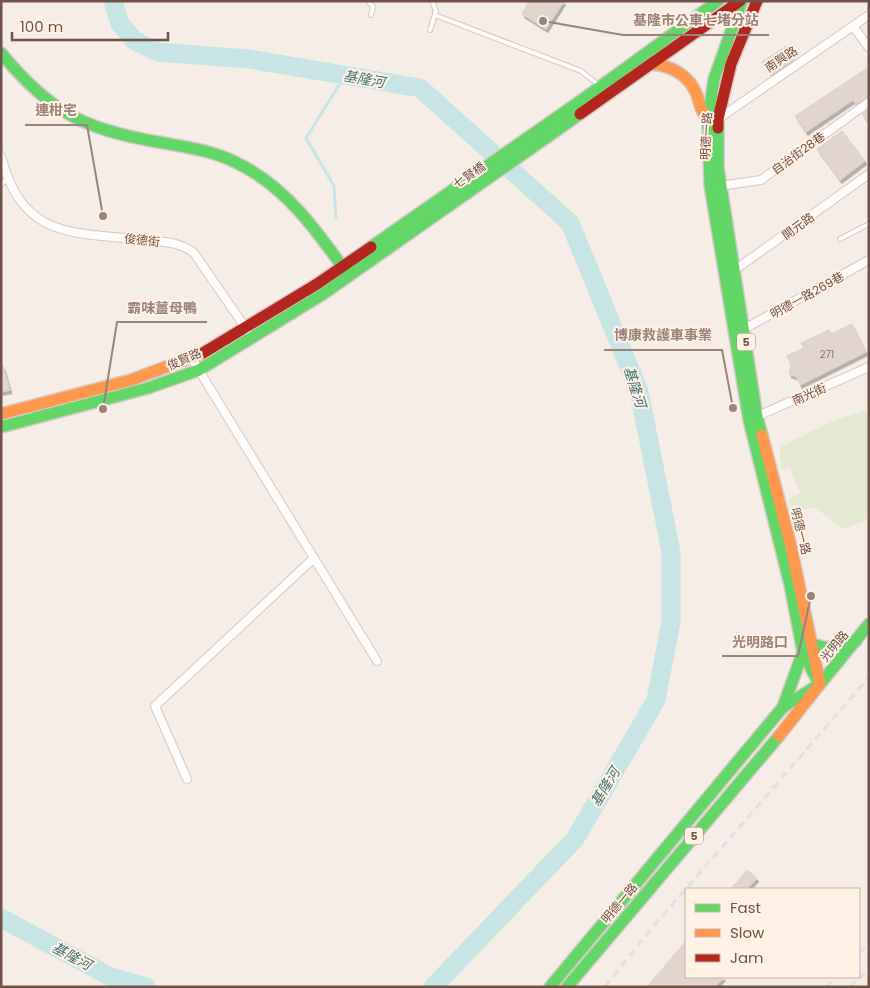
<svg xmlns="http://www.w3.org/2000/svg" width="870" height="988" font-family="Poppins,'Noto Sans TC',sans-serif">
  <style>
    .green { fill: #e3ead1 }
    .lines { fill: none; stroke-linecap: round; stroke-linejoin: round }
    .stream { stroke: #c8e5e5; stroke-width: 3 }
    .river { stroke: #c8e5e5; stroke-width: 19 }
    .building { fill: #e1d5ce; stroke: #ddcfc9; filter: url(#shadow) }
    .lane-casing { stroke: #d3c8c1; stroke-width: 6 }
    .street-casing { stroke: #d3c8c1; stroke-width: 10 }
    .fast-casing { stroke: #d5c9c3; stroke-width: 14 }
    .slow-casing { stroke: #d5c9c3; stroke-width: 14 }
    .jam-casing { stroke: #d5c9c3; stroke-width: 14 }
    .lane { stroke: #fefcfb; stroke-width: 4 }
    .street { stroke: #fefcfb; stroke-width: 8 }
    .fast { stroke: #63d668; stroke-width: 11 }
    .slow { stroke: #ff974d; stroke-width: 11 }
    .jam { stroke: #b3261e; stroke-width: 11 }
    .rail { stroke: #e3e0e3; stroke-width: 3; stroke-dasharray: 8 5; stroke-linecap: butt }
    .labels { text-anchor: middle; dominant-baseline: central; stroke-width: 4; stroke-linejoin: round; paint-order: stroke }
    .number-label { font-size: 10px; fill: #8f756c }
    .shield { fill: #fff2e5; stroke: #9c8277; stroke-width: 1 }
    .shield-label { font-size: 11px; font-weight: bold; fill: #715248 }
    .street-label { font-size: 12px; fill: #715248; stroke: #fff2e5 }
    .water-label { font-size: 14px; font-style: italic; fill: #3d7376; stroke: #fff2e5 }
    .leader { fill: none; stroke: #9a837a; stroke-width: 2 }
    .callout-dot { fill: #9a837a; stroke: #fff2e5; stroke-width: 2 }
    .callout-label { font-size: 14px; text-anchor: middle; font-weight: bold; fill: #9a837a; stroke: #fff2e5; stroke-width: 4; stroke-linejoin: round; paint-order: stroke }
  </style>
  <defs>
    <filter id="shadow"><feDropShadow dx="2" dy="3.5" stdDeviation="0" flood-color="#0004"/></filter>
  </defs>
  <rect width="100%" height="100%" fill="#f5ede6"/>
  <polygon class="green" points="869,409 869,519 844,529 814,507 792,513 788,499 800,493 790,467 781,470 780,447 835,420"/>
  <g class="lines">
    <polyline class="stream" points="336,217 334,186 306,138 346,74"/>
    <g class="river">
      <polyline points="113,1 120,24 135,41 158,52 249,59 420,88 570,223 639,391 671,552 671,622 656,700 575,839 433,987"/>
      <polyline points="1,918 111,977 146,987"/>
    </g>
  </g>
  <g class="building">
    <polygon points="529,1 564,1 546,29 522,14"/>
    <polygon points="786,46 795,59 771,75 762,62"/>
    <polygon points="869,67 869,96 856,104 853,100 806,132 795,116"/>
    <polygon points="869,109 869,124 862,114"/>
    <polygon points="842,131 865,161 840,180 817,149"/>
    <polygon points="852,324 866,352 800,385 797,377 789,374 791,364 787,356 804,348 801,343 829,330 831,334"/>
    <polygon points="3,366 10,390 1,392 1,367"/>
    <polygon points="747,870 757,878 747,889 731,889"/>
    <polygon points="686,941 686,977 724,977 715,987 647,987"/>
  </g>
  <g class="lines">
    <g class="lane-casing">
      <g id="lane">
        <polyline points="368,1 373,7 371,15"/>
        <polyline points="435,15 581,71 600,86"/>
        <polyline points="430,30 436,11 432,1"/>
        <polyline points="1,184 7,180"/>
        <polyline points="840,239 869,224"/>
      </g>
    </g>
    <g class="street-casing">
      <g id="street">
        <polyline points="853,26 869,48"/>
        <polyline points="718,119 869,15"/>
        <path d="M1,156C23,241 74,232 147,240C164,242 180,242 194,253L247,330"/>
        <polyline points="720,186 761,180 869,102"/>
        <polyline points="732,272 869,174"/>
        <polyline points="744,329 869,260"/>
        <polyline points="192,359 377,661"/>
        <polyline points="753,418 869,367"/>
        <polyline points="187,779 155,706 314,558"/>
      </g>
    </g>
    <g class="fast-casing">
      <g id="fast">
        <polyline points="742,1 714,79 708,121 710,185 749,420 790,585 803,652 816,678"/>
        <path d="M1,53C50,112 83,129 158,142C184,147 211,150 235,162C285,185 318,232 349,276"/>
        <polyline points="718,128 718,167 757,417 762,435"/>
        <polyline points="371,247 586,97 718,1"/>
        <polyline points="1,427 148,388 199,370 323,294 580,114"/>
        <polyline points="813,644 826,648 856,641"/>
        <polyline points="783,707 820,684 869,624"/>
        <polyline points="550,987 783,707 803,652"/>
        <polyline points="567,987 779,736"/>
      </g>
    </g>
    <g class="slow-casing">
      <g id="slow">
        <path d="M650,64C671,65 689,75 697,95C700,104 701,113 709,120"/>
        <polyline points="1,414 131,380 203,353"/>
        <polyline points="762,435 791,547 820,684 779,736"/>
      </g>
    </g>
    <g class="jam-casing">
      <g id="jam">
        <polyline points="580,114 740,1"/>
        <polyline points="718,128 718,119 731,64 757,1"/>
        <polyline points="203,353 317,284 371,247"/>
      </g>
    </g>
    <use href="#lane" class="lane"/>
    <use href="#street" class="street"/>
    <use href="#fast" class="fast"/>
    <use href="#slow" class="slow"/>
    <use href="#jam" class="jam"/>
    <g class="rail">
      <polyline points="859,953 869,944"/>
      <polyline points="605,987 641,941 869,677"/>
      <polyline points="826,987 838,977"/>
      <polyline points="849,987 869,970"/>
    </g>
  </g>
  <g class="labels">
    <g class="number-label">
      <text x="827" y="354">271</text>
    </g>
    <g class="shield">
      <rect x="737" y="333.5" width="18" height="17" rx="4"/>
      <rect x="685" y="827.5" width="18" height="17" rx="4"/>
    </g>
    <g class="shield-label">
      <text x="746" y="342">5</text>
      <text x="694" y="836">5</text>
    </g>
    <g class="street-label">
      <text transform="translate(781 59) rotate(-34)">南興路</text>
      <text transform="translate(706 136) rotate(-87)">明德一路</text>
      <text transform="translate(798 153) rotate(-36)">自治街28巷</text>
      <text transform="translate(469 175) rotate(-35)">七賢橋</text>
      <text transform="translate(798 226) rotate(-36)">開元路</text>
      <text transform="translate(142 240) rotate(6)">俊德街</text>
      <text transform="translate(807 295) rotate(-29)">明德一路269巷</text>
      <text transform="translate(184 359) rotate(-23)">俊賢路</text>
      <text transform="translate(809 394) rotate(-24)">南光街</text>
      <text transform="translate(801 531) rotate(76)">明德一路</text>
      <text transform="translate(834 646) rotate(-50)">光明路</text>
      <text transform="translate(619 903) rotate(-50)">明德一路</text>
    </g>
    <g class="water-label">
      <text transform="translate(364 79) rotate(10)">基隆河</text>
      <text transform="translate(635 387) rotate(72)">基隆河</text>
      <text transform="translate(605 787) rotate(-59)">基隆河</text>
      <text transform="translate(72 956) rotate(28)">基隆河</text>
    </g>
  </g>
  <path class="leader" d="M543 21L623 35H769M103 216L87 125H25M103 409L117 322H207M733 408L722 350H604M811 596L798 656H722"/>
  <g class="callout-dot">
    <circle cx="543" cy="21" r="5"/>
    <circle cx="103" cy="216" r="5"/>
    <circle cx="103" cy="409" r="5"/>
    <circle cx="733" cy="408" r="5"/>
    <circle cx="811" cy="596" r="5"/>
  </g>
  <g class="callout-label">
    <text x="696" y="25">基隆市公車七堵分站</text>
    <text x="56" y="115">連柑宅</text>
    <text x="162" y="313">霸味薑母鴨</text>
    <text x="663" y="340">博康救護車事業</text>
    <text x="760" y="647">光明路口</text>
  </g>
  <rect width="870" height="988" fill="none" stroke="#715248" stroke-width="5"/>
  <rect x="685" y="888" width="175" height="90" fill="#fff2e5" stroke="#c6b2a6"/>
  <rect x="695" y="904" width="25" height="8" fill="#63d668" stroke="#c6b2a6"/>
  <text x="730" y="913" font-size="15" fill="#715248">Fast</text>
  <rect x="695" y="929" width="25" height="8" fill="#ff974d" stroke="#c6b2a6"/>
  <text x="730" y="938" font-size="15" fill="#715248">Slow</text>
  <rect x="695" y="954" width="25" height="8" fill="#b3261e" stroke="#c6b2a6"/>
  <text x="730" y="963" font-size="15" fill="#715248">Jam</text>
  <path d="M12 32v8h156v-8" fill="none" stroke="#715248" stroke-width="2.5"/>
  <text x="20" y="32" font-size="15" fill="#715248" stroke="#fff2e5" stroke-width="4" paint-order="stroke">100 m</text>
</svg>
